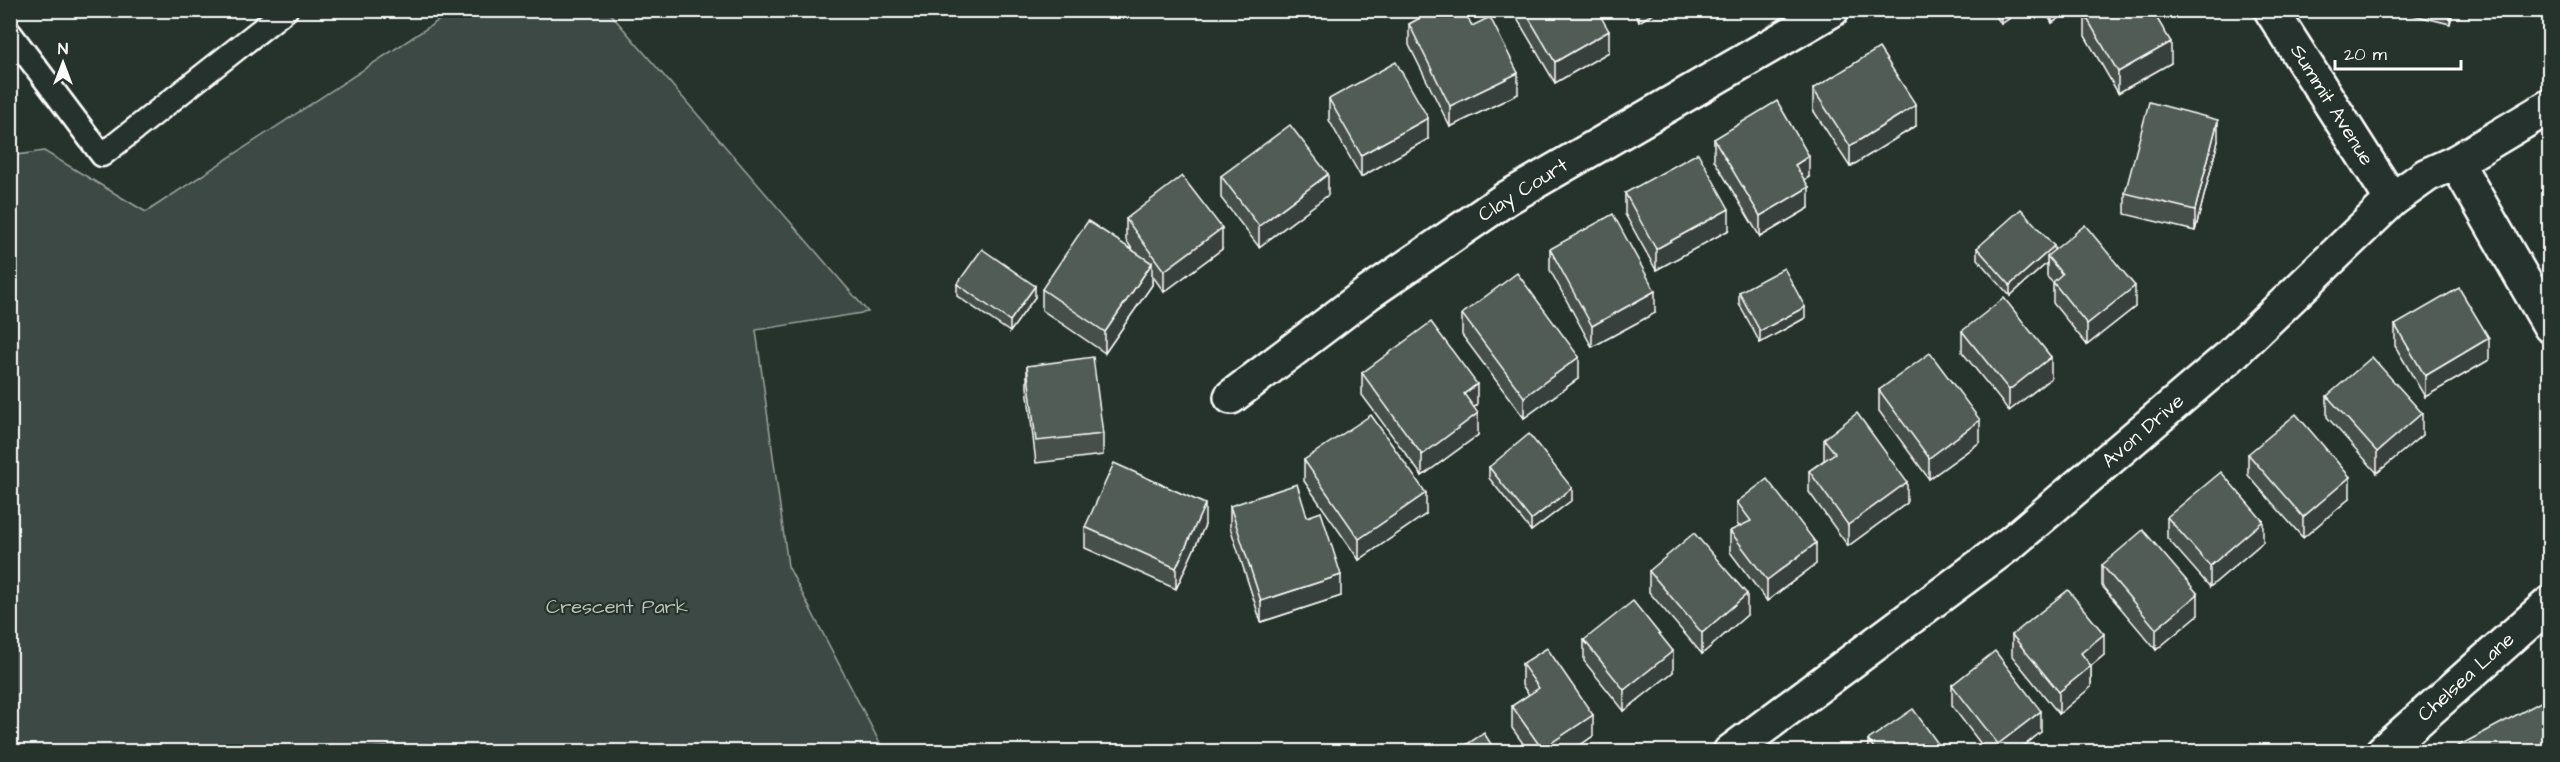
<svg xmlns="http://www.w3.org/2000/svg" width="2560" height="762" font-family="'Architects Daughter',sans-serif">
  <style>
    .green { fill: #3e4944; stroke: #9ea4a2; stroke-width: 1.5 }
    .lines { fill: none; stroke-linecap: round; stroke-linejoin: round }
    .service-casing { stroke: #fff; stroke-width: 27 }
    .minor-casing { stroke: #fff; stroke-width: 38 }
    .service { stroke: #26332d; stroke-width: 22 }
    .minor { stroke: #26332d; stroke-width: 33 }
    .wall { fill: #464f4b; stroke: #fff; stroke-width: 1.5 }
    .shaded-wall { fill: #39403d; stroke: #fff; stroke-width: 1.5 }
    .building { fill: #515c57; stroke: #fff; stroke-width: 1.5 }
    .labels { text-anchor: middle; dominant-baseline: central; stroke-width: 4.5; stroke-linejoin: round; paint-order: stroke }
    .street-label { font-size: 20px; fill: #fff; stroke: #26332d }
    .park-label { font-size: 20px; fill: #bbbfbe; stroke: #26332d }
  </style>
  <rect width="100%" height="100%" fill="#26332d"/>
  <filter id="ink" filterUnits="userSpaceOnUse"><feTurbulence type="fractalNoise" baseFrequency=".0167" numOctaves="2"/><feDisplacementMap in="SourceGraphic" scale="12" xChannelSelector="R" yChannelSelector="G"/><feConvolveMatrix kernelMatrix="1 2 1 2 8 2 1 2 1" color-interpolation-filters="sRGB"/></filter>
  <g filter="url(#ink)">
    <polygon class="green" points="453,11 608,11 868,312 756,330 788,566 884,751 434,752 427,744 312,752 11,751 11,156 44,151 146,212"/>
    <g class="lines">
      <g class="service-casing">
        <polyline id="service" points="10,33 102,155 286,10"/>
      </g>
      <g class="minor-casing">
        <g id="minor">
          <polyline points="2271,10 2392,200"/>
          <polyline points="2456,162 2550,326"/>
          <polyline points="1231,397 1367,294 1507,198 1832,10"/>
          <polyline points="1730,752 2012,542 2229,357 2392,200 2427,175 2456,162 2550,106"/>
          <polyline points="2382,752 2550,603"/>
        </g>
      </g>
      <use href="#service" class="service"/>
      <use href="#minor" class="minor"/>
    </g>
    <g class="wall">
      <polygon points="1435,10 1479,10 1468,17 1465,13 1472,26 1518,94 1450,127 1409,45 1409,24"/>
      <polygon points="1512,10 1597,10 1609,52 1555,83"/>
      <polygon points="1633,10 1659,10 1639,22"/>
      <polygon points="1992,10 2022,10 2001,24"/>
      <polygon points="2044,10 2072,10 2052,23"/>
      <polygon points="2393,10 2453,10 2450,24"/>
      <polygon points="2085,15 2171,63 2118,93 2085,36"/>
      <polygon points="1813,89 1916,126 1850,167 1813,110"/>
      <polygon points="1329,99 1428,139 1361,177 1329,120"/>
      <polygon points="1714,139 1809,177 1804,180 1809,208 1760,237 1714,160"/>
      <polygon points="2218,141 2195,231 2125,214 2125,193"/>
      <polygon points="1221,176 1328,195 1259,247 1221,198"/>
      <polygon points="1625,193 1729,230 1656,270 1625,214"/>
      <polygon points="1126,219 1222,249 1164,292 1152,275 1152,285 1105,353 1042,310 1042,289 1134,252 1126,240"/>
      <polygon points="1977,248 2054,250 2135,307 2087,345 2053,303 2053,283 2047,277 2047,263 2010,296 1977,259"/>
      <polygon points="1550,249 1655,313 1592,347 1550,270"/>
      <polygon points="957,284 1035,297 1010,332 957,296"/>
      <polygon points="1739,292 1805,318 1760,343 1739,303"/>
      <polygon points="1462,314 1579,378 1524,418 1462,335"/>
      <polygon points="2395,325 2489,360 2425,397 2395,346"/>
      <polygon points="1962,331 2051,378 2009,411 1962,352"/>
      <polygon points="1027,366 1103,434 1103,455 1036,463 1027,387"/>
      <polygon points="1362,373 1477,405 1474,407 1478,435 1422,476 1362,395"/>
      <polygon points="1879,390 1980,442 1929,479 1879,411"/>
      <polygon points="2327,396 2422,435 2377,473 2327,417"/>
      <polygon points="1824,439 1907,503 1848,546 1809,492 1809,471 1824,460"/>
      <polygon points="2248,454 2350,498 2303,538 2248,475"/>
      <polygon points="1304,460 1426,514 1359,560 1304,481"/>
      <polygon points="1489,467 1572,500 1531,531 1489,478"/>
      <polygon points="1737,502 1816,564 1767,601 1730,552 1730,531 1740,527 1737,524"/>
      <polygon points="1230,506 1307,517 1341,596 1261,622 1230,527"/>
      <polygon points="2167,517 2263,542 2210,587 2167,538"/>
      <polygon points="1205,525 1176,589 1085,548 1085,527"/>
      <polygon points="2102,565 2198,615 2156,650 2102,586"/>
      <polygon points="1649,571 1747,615 1702,654 1649,592"/>
      <polygon points="2012,635 2104,655 2091,666 2091,687 2059,714 2012,656"/>
      <polygon points="1584,640 1673,672 1624,711 1584,661"/>
      <polygon points="1522,664 1593,736 1570,752 1529,752 1512,728 1512,706 1529,695 1522,685"/>
      <polygon points="1952,685 2041,732 2016,752 1987,752 1952,706"/>
      <polygon points="1868,740 1944,752 1868,752"/>
    </g>
    <g class="shaded-wall">
      <polygon points="1468,10 1479,10 1468,17"/>
      <polygon points="1639,10 1659,10 1639,22"/>
      <polygon points="2001,10 2022,10 2001,24"/>
      <polygon points="2052,10 2072,10 2052,23"/>
      <polygon points="2450,10 2453,10 2450,24"/>
      <polygon points="1609,31 1609,52 1555,83 1555,62"/>
      <polygon points="2171,42 2171,63 2118,93 2118,72"/>
      <polygon points="1518,73 1518,94 1450,127 1450,106"/>
      <polygon points="1916,105 1916,126 1850,167 1850,146"/>
      <polygon points="1428,118 1428,139 1361,177 1361,155"/>
      <polygon points="2218,120 2218,141 2195,231 2195,210"/>
      <polygon points="1809,156 1809,177 1795,186 1795,165"/>
      <polygon points="1328,174 1328,195 1259,247 1259,226"/>
      <polygon points="1809,187 1809,208 1760,237 1760,216"/>
      <polygon points="1729,209 1729,230 1656,270 1656,249"/>
      <polygon points="1222,228 1222,249 1164,292 1164,271"/>
      <polygon points="2054,246 2054,257 2047,256 2047,263 2010,296 2010,285"/>
      <polygon points="1152,263 1152,285 1105,353 1105,332"/>
      <polygon points="1035,286 1035,297 1010,332 1010,321"/>
      <polygon points="2135,286 2135,307 2087,345 2087,324"/>
      <polygon points="1655,291 1655,313 1592,347 1592,326"/>
      <polygon points="1805,307 1805,318 1760,343 1760,331"/>
      <polygon points="2489,338 2489,360 2425,397 2425,376"/>
      <polygon points="1579,357 1579,378 1524,418 1524,397"/>
      <polygon points="2051,357 2051,378 2009,411 2009,390"/>
      <polygon points="1477,384 1477,405 1464,415 1464,394"/>
      <polygon points="1478,413 1478,435 1422,476 1422,455"/>
      <polygon points="2422,413 2422,435 2377,473 2377,452"/>
      <polygon points="1980,420 1980,442 1929,479 1929,458"/>
      <polygon points="2350,477 2350,498 2303,538 2303,517"/>
      <polygon points="1907,482 1907,503 1848,546 1848,525"/>
      <polygon points="1572,488 1572,500 1531,531 1531,520"/>
      <polygon points="1426,493 1426,514 1359,560 1359,539"/>
      <polygon points="1205,504 1205,525 1176,589 1176,568"/>
      <polygon points="2263,521 2263,542 2210,587 2210,566"/>
      <polygon points="1816,543 1816,564 1767,601 1767,580"/>
      <polygon points="1341,575 1341,596 1261,622 1261,601"/>
      <polygon points="1747,594 1747,615 1702,654 1702,633"/>
      <polygon points="2198,594 2198,615 2156,650 2156,629"/>
      <polygon points="2104,634 2104,655 2081,674 2081,653"/>
      <polygon points="1673,651 1673,672 1624,711 1624,690"/>
      <polygon points="2091,666 2091,687 2059,714 2059,692"/>
      <polygon points="2041,711 2041,732 2016,752 1998,752 1998,744"/>
      <polygon points="1593,715 1593,736 1570,752 1542,752 1542,749"/>
    </g>
    <g class="building">
      <polygon points="1435,10 1464,10 1472,26 1490,17 1518,73 1450,106 1409,24"/>
      <polygon points="1524,10 1597,10 1609,31 1555,62"/>
      <polygon points="2093,10 2152,10 2171,42 2118,72 2085,15"/>
      <polygon points="1879,48 1916,105 1850,146 1813,89"/>
      <polygon points="1396,62 1428,118 1361,155 1329,99"/>
      <polygon points="1777,101 1809,156 1795,165 1809,187 1760,216 1714,139"/>
      <polygon points="2149,102 2218,120 2195,210 2125,193"/>
      <polygon points="1290,125 1328,174 1259,226 1221,176"/>
      <polygon points="1698,153 1729,209 1656,249 1625,193"/>
      <polygon points="1182,176 1222,228 1164,271 1126,219"/>
      <polygon points="2021,209 2054,246 2010,285 1977,248"/>
      <polygon points="1613,214 1655,291 1592,326 1550,249"/>
      <polygon points="1088,221 1152,263 1105,332 1042,289"/>
      <polygon points="2085,225 2135,286 2087,324 2053,282 2062,274 2047,256"/>
      <polygon points="982,249 1035,286 1010,321 957,284"/>
      <polygon points="1784,268 1805,307 1760,331 1739,292"/>
      <polygon points="1517,273 1579,357 1524,397 1462,314"/>
      <polygon points="2459,288 2489,338 2425,376 2395,325"/>
      <polygon points="2004,298 2051,357 2009,390 1962,331"/>
      <polygon points="1431,322 1477,384 1464,394 1478,413 1422,455 1362,373"/>
      <polygon points="1930,353 1980,420 1929,458 1879,390"/>
      <polygon points="1093,357 1103,434 1036,441 1027,366"/>
      <polygon points="2372,357 2422,413 2377,452 2327,396"/>
      <polygon points="1857,413 1907,482 1848,525 1809,471 1835,453 1824,439"/>
      <polygon points="2296,414 2350,477 2303,517 2248,454"/>
      <polygon points="1371,415 1426,493 1359,539 1304,460"/>
      <polygon points="1529,434 1572,488 1531,520 1489,467"/>
      <polygon points="1114,463 1205,504 1176,568 1085,527"/>
      <polygon points="2221,472 2263,521 2210,566 2167,517"/>
      <polygon points="1767,479 1816,543 1767,580 1730,531 1751,521 1737,502"/>
      <polygon points="1297,484 1307,517 1321,512 1341,575 1261,601 1230,506"/>
      <polygon points="2143,530 2198,594 2156,629 2102,565"/>
      <polygon points="1694,533 1747,594 1702,633 1649,571"/>
      <polygon points="2068,590 2104,634 2081,653 2091,666 2059,692 2012,635"/>
      <polygon points="1633,601 1673,651 1624,690 1584,640"/>
      <polygon points="1547,648 1593,715 1542,749 1512,706 1539,688 1522,664"/>
      <polygon points="1995,651 2041,711 1998,744 1952,685"/>
      <polygon points="2550,697 2550,752 2447,752"/>
      <polygon points="1913,709 1944,752 1877,752 1868,740"/>
      <polygon points="1484,733 1496,752 1455,752"/>
    </g>
  </g>
  <g class="labels">
    <g class="street-label">
      <text transform="translate(2332 105) rotate(58)">Summit Avenue</text>
      <text transform="translate(1523 190) rotate(-32)">Clay Court</text>
      <text transform="translate(2143 431) rotate(-41)">Avon Drive</text>
      <text transform="translate(2466 677) rotate(-42)">Chelsea Lane</text>
    </g>
    <g class="park-label">
      <text x="617" y="607">Crescent Park</text>
    </g>
  </g>
  <rect width="2560" height="762" fill="none" stroke="#26332d" stroke-width="36"/>
  <rect x="18" y="18" width="2524" height="726" fill="none" stroke="#fff" stroke-width="2" filter="url(#ink)"/>
  <g transform="translate(63 63)" stroke="#26332d" stroke-width="4.5" paint-order="stroke">
  <path d="M0-4.5L10 22L0 15L-10 22Z" fill="#ffffff"/>
  <text y="-9" font-size="16" font-weight="bold" text-anchor="middle" fill="#ffffff">N</text>
  </g>
  <path d="M2335 60v9h126v-9" fill="none" stroke="#ffffff" stroke-width="3"/>
  <text x="2344" y="60" font-size="18" fill="#ffffff" stroke="#26332d" stroke-width="4.5" paint-order="stroke">20 m</text>
</svg>
